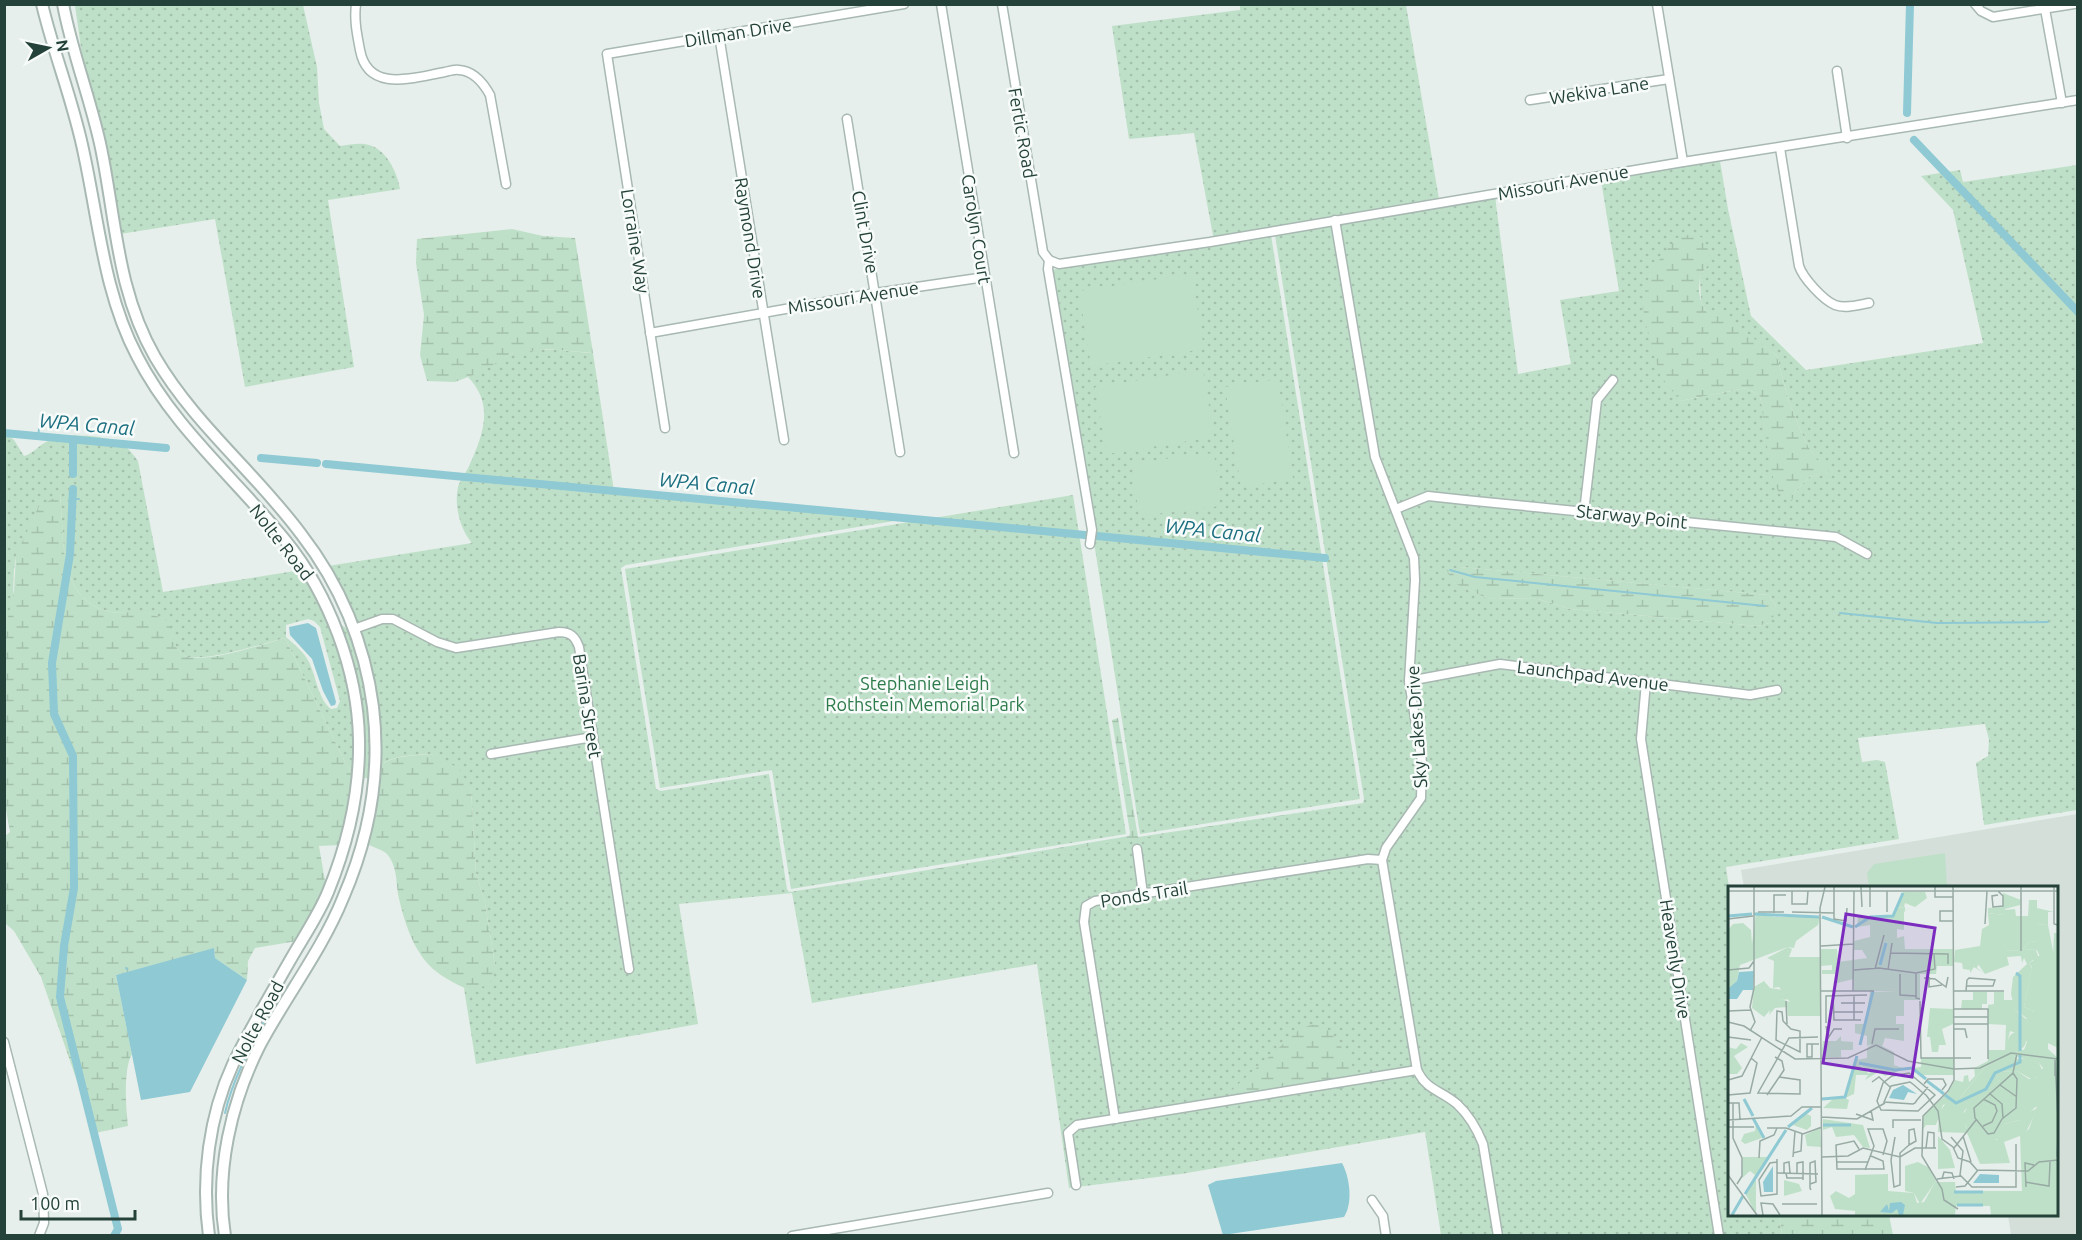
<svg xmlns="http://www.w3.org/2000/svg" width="2082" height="1240" font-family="Ubuntu,sans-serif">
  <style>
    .built { fill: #d4dfda }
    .green { fill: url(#green-dots); fill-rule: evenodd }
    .wetland { fill: url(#wetland-marsh) }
    .pitch { fill: #bfe0c8 }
    .water { fill: #8ec9d4 }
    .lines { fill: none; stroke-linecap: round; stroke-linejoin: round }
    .stream { stroke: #8ec9d4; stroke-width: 2 }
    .canal { stroke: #8ec9d4; stroke-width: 8 }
    .minor-casing { stroke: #a8b8b2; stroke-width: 11 }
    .tertiary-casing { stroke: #a8b8b2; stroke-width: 14 }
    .minor { stroke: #fff; stroke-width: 8 }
    .tertiary { stroke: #fff; stroke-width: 10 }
    .labels { text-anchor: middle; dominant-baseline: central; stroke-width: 5; stroke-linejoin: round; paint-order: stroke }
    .street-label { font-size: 18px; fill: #24423a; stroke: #f7fbf9 }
    .park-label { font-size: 18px; fill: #2d7a4b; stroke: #f7fbf9 }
    .water-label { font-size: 20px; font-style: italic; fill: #1c6f80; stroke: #f7fbf9 }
    .inset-river { fill: none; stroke: #8ec9d4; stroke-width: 3 }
    .inset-road { fill: none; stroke: #98aaa4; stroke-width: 1.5 }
    .view { fill: #7b2cbf; fill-opacity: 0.15; stroke: #7b2cbf; stroke-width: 3 }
    .inset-edge { fill: none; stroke: #24423a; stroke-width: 3 }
  </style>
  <defs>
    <pattern id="green-dots" width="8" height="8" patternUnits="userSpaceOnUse" patternTransform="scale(1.5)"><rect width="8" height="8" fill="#bfe0c8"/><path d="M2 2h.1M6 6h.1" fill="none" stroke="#a4c1ad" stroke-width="1.8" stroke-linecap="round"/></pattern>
    <pattern id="wetland-marsh" width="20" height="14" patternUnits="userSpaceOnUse" patternTransform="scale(1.5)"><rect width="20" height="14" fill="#bfe0c8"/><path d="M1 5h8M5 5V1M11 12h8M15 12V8" fill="none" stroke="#a4c1ad"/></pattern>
  </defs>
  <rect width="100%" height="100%" fill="#e6efeb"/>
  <polygon class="built" points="2077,814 2077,1235 2011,1235 2008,1215 2056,1214 2056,888 1744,887 1741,870"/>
  <g class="green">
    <path d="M75,5H303L317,67L319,103L324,129L340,146C348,145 357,143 364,144C385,146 397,171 400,189L328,200L354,367L245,387L215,219L120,234L83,63Z"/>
    <path d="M1240,5H1406L1440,205L1495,196L1518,374L1571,364L1560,300L1619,291L1601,180L1720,161L1728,209L1751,316L1806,370L1983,343L1953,210L1921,176L1960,170L1963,182L2077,165V810L1984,825L1976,763L1988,756L1989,740L1985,724L1858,738L1862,762L1877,760L1885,762L1899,839L1726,867L1730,894V1214L1779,1215L1782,1235H1441L1425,1132L1181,1174L1069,1188L1037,964L812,1003L792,893L679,904L698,1024L476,1064L464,988L468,990L495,965L485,903L476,873L471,789L435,754C418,755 391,754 379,767C378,735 379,702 371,669C363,632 345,599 328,566L472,543C460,529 454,506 458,487C460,480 466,473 469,466C483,435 495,405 468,377C483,371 495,362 509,355C531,344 569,352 593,353L614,491L906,519L626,565L621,568L656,789L661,791L769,774L787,889L789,892L1363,803L1364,799L1275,235L1214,241L1194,133L1129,139L1112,26L1240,10ZM1677,238L1707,266L1700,276L1701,302L1707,313L1735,325L1777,356L1788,399L1800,430L1809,448L1829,473L1809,477L1794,493L1766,426L1760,396L1746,388L1680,401L1649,277ZM1461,567L1769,595L1776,606L1769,623L1758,626L1570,609L1538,599L1486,598L1453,582Z"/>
    <polygon points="1271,235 1360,799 1140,834 1051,270"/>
    <path d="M6,433L14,440L24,456C34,453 39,445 48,441C68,432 107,434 126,447C130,450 135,457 138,461L163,592L301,570C339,638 357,695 353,774L347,766L285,638C262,644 210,661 188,657C174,653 170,634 168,622C162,619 154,614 147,613C135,611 123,614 111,612C56,600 65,537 60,495C52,506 18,547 16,557C11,579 17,606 5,627ZM308,619L314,621L320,627L340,701L337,708L331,709C318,699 316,676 309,662C304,652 294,644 286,637V625Z"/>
    <polygon points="1073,495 1126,834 791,889 772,770 660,788 625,569"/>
    <polygon points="339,623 351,632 363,671 369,710 371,752 369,778 361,778 364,739"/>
  </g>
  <g class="wetland">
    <polygon points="512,229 543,236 575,238 593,353 546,349 511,354 483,371 455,382 427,381 420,355 424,315 416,263 417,239"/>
    <path d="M1692,234L1703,238L1709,252L1707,266L1700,276L1699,291L1701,302L1707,313L1722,314L1777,356L1788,399L1800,430L1809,448L1830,473L1809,477L1794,493L1792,501C1789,500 1783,497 1780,494C1768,477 1765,420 1760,396L1746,388L1680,401L1660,375L1647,330L1642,302L1649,277L1663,254L1677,238Z"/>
    <path d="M60,495C65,537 56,600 111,612C123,614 135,610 148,613C154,614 162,619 169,622C171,634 174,653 188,657C212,662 260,645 285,638L347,766L353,774L352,797L340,845L319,846L326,887L297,941L255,948L248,961L247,980L215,958L214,949L116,975L132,1054C123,1069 126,1109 128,1126L95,1133L41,977L14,931L5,923V836L10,832L4,799L5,627L7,622L14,590L16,555L39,506Z"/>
    <polygon points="1461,567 1769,595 1776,606 1775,614 1769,623 1758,626 1570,609 1538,599 1486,598 1452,582 1447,570"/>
    <polygon points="1118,718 1138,837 1363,803 792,893 1129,836 1130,833 1112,720"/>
    <path d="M435,754L459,769L471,789L476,873L485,903L495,965L489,985L468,990C455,983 439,976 429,965C412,947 403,918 398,894C396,880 397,866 387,854C383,850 373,847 367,844L379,767C390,755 419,755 435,754Z"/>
    <path d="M1323,1024C1336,1039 1353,1059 1356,1079L1351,1087L1229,1106V1094L1235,1087L1301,1028L1311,1025Z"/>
    <polygon points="1779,1215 1889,1215 1893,1235 1782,1235"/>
  </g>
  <g class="pitch">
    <polygon points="1192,274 1204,349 1091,366 1079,291"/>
    <polygon points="1203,370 1214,437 1107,454 1095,387"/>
    <polygon points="1278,379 1293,479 1241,487 1225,387"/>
    <polygon points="1214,453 1220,506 1139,516 1132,463"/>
    <polygon points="1945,853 1947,887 1869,887 1867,873 1874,864"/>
  </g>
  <g class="water">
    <polygon points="308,623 316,628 336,702 335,705 331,706 323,691 312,659 290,635 289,627"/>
    <polygon points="214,948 215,958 247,980 190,1092 141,1100 116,975"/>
    <path d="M1342,1163C1350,1178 1353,1203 1344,1217L1223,1235L1208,1185L1216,1181Z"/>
  </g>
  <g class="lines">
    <g class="stream">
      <polyline points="38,436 39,429"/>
      <polyline points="72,499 79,499"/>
      <polyline points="1450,570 1475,577 1765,606"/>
      <polyline points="1840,613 1937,623 2048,622"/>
      <polyline points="126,968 127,969"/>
      <path d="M225,1113C233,1078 251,1046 268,1014"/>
    </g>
    <g class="canal">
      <polyline points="1907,113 1910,4"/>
      <polyline points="1914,140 2078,312"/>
      <polyline points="4,433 166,448"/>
      <polyline points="73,440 73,474"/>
      <polyline points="261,458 317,463"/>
      <polyline points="326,464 1085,535"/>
      <polyline points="73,489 70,554 52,663 54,714 73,756 74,888 64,946 60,997 118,1229 114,1236"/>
      <polyline points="1097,536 1325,558"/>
    </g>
    <g class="minor-casing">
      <g id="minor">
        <path d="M356,4C354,21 357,34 360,50C368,94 415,77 445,72C449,71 455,69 459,70C474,71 484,84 490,95L506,184"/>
        <polyline points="941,4 1014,453"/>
        <polyline points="1002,4 1043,252 1049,260"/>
        <polyline points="1657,4 1683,162"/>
        <polyline points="1975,4 1981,11 1993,17 2074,4"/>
        <polyline points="2045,9 2062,103"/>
        <polyline points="719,35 784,440"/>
        <polyline points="1837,71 1847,138"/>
        <polyline points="1530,100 1669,79"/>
        <polyline points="847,119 900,452"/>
        <path d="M1780,148L1799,266C1803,278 1823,300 1835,305C1845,309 1859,305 1869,303"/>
        <path d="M1335,220L1375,457L1414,558L1415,580L1409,681L1422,762L1421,798L1386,848L1382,860L1417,1070C1427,1091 1441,1090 1457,1104C1469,1115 1477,1129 1483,1144L1498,1236"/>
        <polyline points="1049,260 1059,264 1210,242 1683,162 2078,100"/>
        <polyline points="1049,260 1048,269 1092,530 1090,544"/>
        <polyline points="650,333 876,293 985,277"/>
        <polyline points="665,428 607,54 904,4"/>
        <polyline points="1396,509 1428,496 1465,500 1836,537 1867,554"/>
        <polyline points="1584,512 1597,400 1613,380"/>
        <path d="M354,629L382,619H393L437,642L456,648L559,632C570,632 575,636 579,647L629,969"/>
        <polyline points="1409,681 1500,664 1750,695 1777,690"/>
        <polyline points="1646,682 1641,739 1719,1236"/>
        <polyline points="491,754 593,737"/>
        <polyline points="1137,849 1143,894"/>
        <polyline points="4,1042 43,1194 44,1223 39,1236"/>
        <polyline points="1115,1119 1084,922 1086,906 1095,901 1368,859 1382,860"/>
        <polyline points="1076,1185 1068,1133 1077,1125 1417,1070"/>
        <polyline points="1372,1200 1383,1216 1386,1236"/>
        <polyline points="792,1236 1048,1193"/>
      </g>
    </g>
    <g class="tertiary-casing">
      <g id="tertiary">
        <path d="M42,4C54,55 74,103 84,154C99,223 104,293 137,356C173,427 236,479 285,540C329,594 358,671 359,740C360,793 348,843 328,892C319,914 304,936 292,957C272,992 251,1027 233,1064C209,1116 201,1178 209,1236"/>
        <path d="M63,4C72,53 91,100 101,148C116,220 117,291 155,357C194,424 255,472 301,534C340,584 365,644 373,707C381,772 369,838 343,898C322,950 286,996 260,1045C231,1102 215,1172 225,1236"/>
      </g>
    </g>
    <use href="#minor" class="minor"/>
    <use href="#tertiary" class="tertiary"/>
  </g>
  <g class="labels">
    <g class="street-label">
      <text transform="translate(738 32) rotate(-9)">Dillman Drive</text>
      <text transform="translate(1599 90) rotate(-9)">Wekiva Lane</text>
      <text transform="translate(1023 133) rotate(80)">Fertic Road</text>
      <text transform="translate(1563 182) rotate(-10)">Missouri Avenue</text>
      <text transform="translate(977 229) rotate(81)">Carolyn Court</text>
      <text transform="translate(866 232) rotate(80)">Clint Drive</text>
      <text transform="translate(751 238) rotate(81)">Raymond Drive</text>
      <text transform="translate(636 241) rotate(81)">Lorraine Way</text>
      <text transform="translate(853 297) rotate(-9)">Missouri Avenue</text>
      <text transform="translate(1632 516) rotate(6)">Starway Point</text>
      <text transform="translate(282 542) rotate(52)">Nolte Road</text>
      <text transform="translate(1593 675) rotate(7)">Launchpad Avenue</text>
      <text transform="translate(588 706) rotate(81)">Barina Street</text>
      <text transform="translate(1416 727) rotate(-94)">Sky Lakes Drive</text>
      <text transform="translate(1144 894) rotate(-9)">Ponds Trail</text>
      <text transform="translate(1676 959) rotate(81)">Heavenly Drive</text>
      <text transform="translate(257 1022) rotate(-62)">Nolte Road</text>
    </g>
    <g class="park-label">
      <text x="925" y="683">Stephanie Leigh<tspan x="925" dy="21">Rothstein Memorial Park</tspan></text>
    </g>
    <g class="water-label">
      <text transform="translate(87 424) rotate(5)">WPA Canal</text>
      <text transform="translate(707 483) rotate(5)">WPA Canal</text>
      <text transform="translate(1213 530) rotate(6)">WPA Canal</text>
    </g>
  </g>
  <g transform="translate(1728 886)">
    <rect width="330" height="330" fill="#e6efeb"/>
    <path d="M301,14H309V22L326,26H320V39L309,38V55L301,56L295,63L308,64L310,70H325L326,47H330V162L320,157V163L330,172V329H263L262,320H228L227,329H127V289L160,288V305L186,307L189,317L196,316L207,296H227L228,305H294L292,249L301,243L309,220L292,234L276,238L273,251L267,254L239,244L235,229L241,219L272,194L271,186L289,185L301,193L308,192L315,182L311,177L280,168L257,181L231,213L215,219L208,239H198L194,245L196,228L219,208L227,194L235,196L236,190L240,189L241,196L247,190L246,182L260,175V164H277L278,139L260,138V119L266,118V106H276V114H286L287,124L298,133L306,125L296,121L304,81L301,77L306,74L296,72L294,77L292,65L277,64L276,57V24L287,23L288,30H300ZM282,145L294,149L299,156L296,164L284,162L280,153ZM177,21V25L182,22L176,26V44L169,43V52L176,50L177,63H225V80H209L208,88H192V114H176V130H168V138H176V155L157,152L154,161L144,164L140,177L131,178L142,189H128L126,208L117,212L127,174L139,172V162L144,158L139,160V150L127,147V138H137L142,106L168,105H126V93L109,97V88H94V84H104V79L93,80L92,130H60L59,121L47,122L41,129L43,119L53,113L62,116L51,101L45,102L46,75L39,72L60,61L64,63L61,71H92L93,63H109L110,76L139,72L134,64H126V55L142,51V39L129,41L130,30H165L169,22ZM245,106H259V118H254V123H233L234,114H245ZM113,150V155L125,156V164H113V171H93L95,155H108ZM210,250L222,264L227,282L210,283ZM15,271H40L28,291V328L17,307L27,289L22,285L14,292Z" fill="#bfe0c8" fill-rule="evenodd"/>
    <path d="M275,7L293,14L292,19L277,23L276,29L260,27V22L275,21ZM252,60L253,71L249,82L257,88L246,81L242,87V84L235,83L234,77L226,76L227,64ZM202,122L225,123V138L214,143L218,159H211L210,166H204L202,151H199ZM193,172H226V189H193L184,182L193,181Z" fill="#bfe0c8"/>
    <path d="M175,6H197L199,12L187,21L177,17L176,21L169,22ZM28,26L46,31H92L90,39L68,55L66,62L60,61L12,79L9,95L0,105V44L5,38L15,37L23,44L24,58ZM260,27L276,29L277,64L293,65V70L279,71L281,79L257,88L250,78L254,43L261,39ZM309,38L320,39L326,70L312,71L309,64L295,63L301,56L309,55ZM296,72L306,73L301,77L304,82L296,121L306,125L300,133L287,124L283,108L285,91L299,78ZM36,95L42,102L62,105L66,113L51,114L36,131L24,122L26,101ZM280 155a9 9 0 1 1 18 0a9 9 0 1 1-18 0ZM13,157L20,161L6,170L14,182L9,188H0V161L8,163ZM154,160L166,166V179L177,183L157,190L150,186L137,194L142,186L131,178H138L144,164ZM283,167L291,174L297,172L311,177L315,186L305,194L289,185L272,186V194L236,225L238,242L269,254L276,238L292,234L294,229L310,222L297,248L276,256L282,277L252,278L239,247L210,246L211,227L220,214L232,212L257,181ZM117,212L121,214L119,223L95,222L105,213ZM77,227L83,230V240L79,244L65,239ZM95,233L135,239L142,262L135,261L126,249L108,251L104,241L95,244ZM28,238L34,252L17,258L13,255L16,248L27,245ZM92,242L93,261L79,260L77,249ZM190,276L200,281L208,295L192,318L186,307L177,305V280ZM56,294L71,298L74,305L56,310ZM303,301L310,306L330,308L298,313L294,306ZM108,305L121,312L127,308V325L107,323L102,310Z" fill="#bfe0c8"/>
    <path d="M26,85L25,104H15L9,113H0L1,102L9,95L11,86ZM175,199L189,208L180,206L176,214L161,212L165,204ZM45,280V306H36L35,296ZM252,288L271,289V297H245ZM173,316L177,319L175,329H171L169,323L164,327L152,326L159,318L161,325L162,317Z" fill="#8ec9d4"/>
    <path class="inset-river" d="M26,28L91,31M0,30L24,28M94,31L125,41M127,41L142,31L165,30L175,7M152,79L158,57M288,87L292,90V165M132,159L145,105M131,177L167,184L184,182L198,193M199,195L216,208M217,209L228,217L258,203L267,187L292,176V169M16,213L25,230M94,213L117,211L129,170M25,232L36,252M95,239H123M60,241L84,222M226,306H255M17,308L58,244M229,319H255M4,329L15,310"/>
    <path class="inset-road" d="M106,1V33L118,35L119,22M133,1L134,21M207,1V11H225M225,1L226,194L220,205L195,230L194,270L214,303L216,314L230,323M293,1V65M326,1V38L330,39M0,5H330M64,5V18H79L80,5M159,5V26M270,5L275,10V20L265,21L264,10L270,9M142,21V1M30,26H56M64,26L106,27M46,27V9H58M0,33L25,30M225,35H212V25H225M257,38L259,5M93,60L126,58M162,67L220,68V78M147,83L156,49M0,84L21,82L26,75M126,84L151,82L188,87L207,83L206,68M160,84L164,57M188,87V112L192,113M172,88V109L188,110M201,91V101L214,99M196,92L207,93L218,101L220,91M93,105H146M125,105L126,5M225,105H276M238,105L239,94L241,92L267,94L265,100H239M105,109L106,134H133M126,109V134M58,115L59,138M192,115L193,172H243M113,117H137M225,123H260V173M0,125L23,124M49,125L54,126L55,135L63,143L72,145V166L48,154ZM106,126H135M226,131H260M0,136L16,140L67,173L120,172L148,159L180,175L226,183L252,182L283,167L330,173M98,137V110L139,109M226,138H260M98,140L100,152L106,143H114M226,143H237L239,152M22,145L27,136L22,121L26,102V1M0,151L23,154M84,158V171H79V158H91M144,158L147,143H171M181,187L207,209L190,225L153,224L149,215L155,197L164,190ZM285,187L289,193L288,222L274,233L266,247L260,248L247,232L246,222L285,187L289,167M327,190V173L330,233M51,191L72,194V208L30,207L61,152L90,151M0,194L14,190L34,151M144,196L151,191L162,201M196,198L200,193H215L218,199L214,204M272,199L289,211M200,201L195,207L189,214L187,217L185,218L156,216L163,200L182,196L186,199L195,207L198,209L210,225L214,253L225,261L230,272L242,276L249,284L300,285L311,276L330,274M261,207L274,218L275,232M0,209L22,207L29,177L23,172M39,209L56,184L54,175L47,171M255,213L267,219L269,225L264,236L255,240M0,217H11L12,234M5,217V252L14,272V290L9,298M128,228L145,234L143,224M94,231L129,233L157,217M0,234L63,230L74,221H94M0,241H26M39,242H58L75,248L94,241M165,242V234H193M235,250L243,276M167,251L163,274L166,301L172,299V267L181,259V244L186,243L188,255L181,259M223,251L235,265L232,289L244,301H288V258M198,262L200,246L206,247V262M226,262L248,234M131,263L126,255L108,259L109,283H156L155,275L143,270M65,267L73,265L74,247M65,271L67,245M94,271L120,270L135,262L172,271L187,262H208M329,271L330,250M31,272L32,255L46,249L49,242M49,276L42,277L31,294L33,310L49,308V273M109,276H140M137,284L146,260L140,243H155L159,255L155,269M49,287L90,288M56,287V277L61,276L62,287M58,287L59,292H75M69,287V277L75,276V294M0,289L29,329M209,293L233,290M214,293L216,286L224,287L226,293M297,296L321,300L322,276M82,298L88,296L87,275L82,277V302L83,304M228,301L237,300L250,284M298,301L297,277L306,279M54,318H89M35,329L33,317L45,318L52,329M94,329L92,22L97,1"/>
    <path class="view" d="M118,28L207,42L184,191L95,177Z"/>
    <rect width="330" height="330" class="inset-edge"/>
  </g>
  <rect width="2082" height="1240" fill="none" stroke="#24423a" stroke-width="12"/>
  <g transform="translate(48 48) rotate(81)" stroke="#f7fbf9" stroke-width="4.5" paint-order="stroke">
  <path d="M0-4.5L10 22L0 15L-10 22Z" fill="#24423a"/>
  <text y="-9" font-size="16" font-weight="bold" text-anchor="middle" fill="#24423a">N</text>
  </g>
  <path d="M21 1210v9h114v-9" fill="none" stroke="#24423a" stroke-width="3"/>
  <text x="30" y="1210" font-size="18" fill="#24423a" stroke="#f7fbf9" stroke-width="4.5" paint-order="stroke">100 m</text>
</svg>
